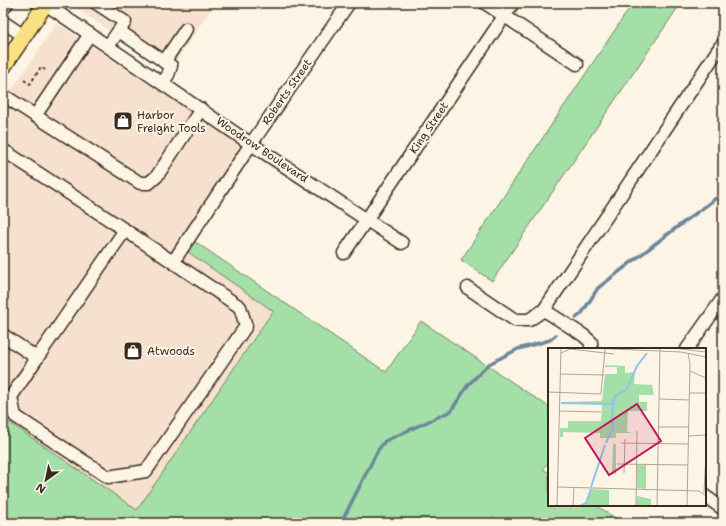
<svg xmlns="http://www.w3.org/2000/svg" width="726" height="526" font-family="'Shantell Sans',sans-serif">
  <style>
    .built { fill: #f6e1ce }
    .green { fill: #a3dfa6; stroke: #6f8462 }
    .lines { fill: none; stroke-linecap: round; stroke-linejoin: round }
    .stream { stroke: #6d869a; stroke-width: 3.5 }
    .minor-casing { stroke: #3b2a1e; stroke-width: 15 }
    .major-casing { stroke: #3b2a1e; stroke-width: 18 }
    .path { stroke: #3b2a1e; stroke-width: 2; stroke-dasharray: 3 3; stroke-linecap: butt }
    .minor { stroke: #fcf5e5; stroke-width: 12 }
    .major { stroke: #f9e181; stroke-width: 15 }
    .labels { text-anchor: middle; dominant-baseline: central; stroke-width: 4; stroke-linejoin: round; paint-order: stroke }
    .street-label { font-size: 11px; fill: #3b2a1e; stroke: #fcf5e5 }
    .poi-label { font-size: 11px; fill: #3b2a1e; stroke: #fcf5e5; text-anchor: start }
    .inset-river { fill: none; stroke: #8fc4ec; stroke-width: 2 }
    .inset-road { fill: none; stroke: #afa495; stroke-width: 1 }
    .view { fill: #c2185b; fill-opacity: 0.15; stroke: #c2185b; stroke-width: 2 }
    .inset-edge { fill: none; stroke: #3b2a1e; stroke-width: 2 }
  </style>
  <rect width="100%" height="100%" fill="#fcf5e5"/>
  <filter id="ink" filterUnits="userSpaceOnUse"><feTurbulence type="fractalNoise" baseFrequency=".025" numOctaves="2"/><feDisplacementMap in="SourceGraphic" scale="8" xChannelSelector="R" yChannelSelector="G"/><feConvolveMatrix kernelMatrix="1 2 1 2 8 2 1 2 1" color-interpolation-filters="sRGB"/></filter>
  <g filter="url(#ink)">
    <g class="built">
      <polygon points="69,3 215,3 169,72"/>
      <polygon points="57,23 241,145 176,244 273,311 137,510 3,418 3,103"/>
    </g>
    <g class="green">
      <polygon points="633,3 681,3 492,281 461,260"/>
      <polygon points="194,241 386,372 421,321 549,407 549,461 543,469 549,473 549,505 596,505 623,523 3,523 3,418 137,510 273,311 188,252"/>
    </g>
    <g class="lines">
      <g class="stream">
        <polyline points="576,318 582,313 598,288 664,237 723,193"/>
        <polyline points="341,523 378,450 385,441 451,411 468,385 489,364 518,349 550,340 556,335"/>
      </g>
      <g class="minor-casing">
        <g id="minor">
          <polyline points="44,3 251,144 402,243"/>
          <polyline points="96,3 125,22 108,46"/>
          <polyline points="485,3 577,64"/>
          <polyline points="3,9 7,3"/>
          <polyline points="3,22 24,36"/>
          <polyline points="119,31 171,66 168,75 162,83"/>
          <polyline points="164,62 186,29"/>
          <polyline points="3,95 140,183 149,183 157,176 201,109"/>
          <polyline points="35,116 90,34"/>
          <polyline points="3,150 125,230 37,358 3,335"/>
          <polyline points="344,253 513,3"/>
          <polyline points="173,262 251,144 349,3"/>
          <polyline points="468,288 515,320 529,320 544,310 720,47 723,44"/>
          <polyline points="544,310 583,335 591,342 591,349"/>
          <polyline points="687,349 723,298"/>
          <polyline points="37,358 11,397 15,416 108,477 146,471 246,326 240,307 125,230"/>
          <polyline points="705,496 723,509"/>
        </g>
      </g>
      <g class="major-casing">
        <polyline id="major" points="3,67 46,3"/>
      </g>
      <polyline class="path" points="24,80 30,84 41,67 45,70"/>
      <use href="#minor" class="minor"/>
      <use href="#major" class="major"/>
    </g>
  </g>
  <defs>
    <g id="shop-square" transform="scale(1)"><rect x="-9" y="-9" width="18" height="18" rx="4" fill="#3b2a1e" stroke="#fcf5e5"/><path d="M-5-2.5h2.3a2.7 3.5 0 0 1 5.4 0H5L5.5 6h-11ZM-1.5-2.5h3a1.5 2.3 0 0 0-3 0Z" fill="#fff"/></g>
  </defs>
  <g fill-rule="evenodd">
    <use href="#shop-square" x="123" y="121"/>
    <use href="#shop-square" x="133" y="351"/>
  </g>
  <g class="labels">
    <g class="street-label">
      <text transform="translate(287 92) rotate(-55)">Roberts Street</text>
      <text transform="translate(429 128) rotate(-56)">King Street</text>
      <text transform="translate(262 150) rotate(34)">Woodrow Boulevard</text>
    </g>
    <g class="poi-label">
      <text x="137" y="115">Harbor<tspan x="137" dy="13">Freight Tools</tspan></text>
      <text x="147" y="351">Atwoods</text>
    </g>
  </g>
  <g transform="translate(548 348)">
    <rect width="158" height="158" fill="#fcf5e5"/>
    <path d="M57,17L77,18V25L87,24L86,36L104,37L106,47H91V54H99V63H80L79,84L88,85H68V90H52V85L15,84V89H12V80H20V73H53L54,56L13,54L54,53L57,26H69V19H57ZM65,96H68V126H64ZM89,117H98V141L89,140ZM43,141L61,142V158H36ZM89,148L103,151V158H88Z" fill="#a3dfa6"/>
    <path class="inset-river" d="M13,55L63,56L66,51M58,95L65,80L64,66L67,48L79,41L89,18L99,5M43,139L57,97M32,158L38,155L43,141"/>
    <path class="inset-road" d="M42,0L133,4L158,9M125,0L158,4M13,5L22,1L66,6M142,23L158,30M12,26L56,27M0,44L53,46L57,1M141,45H158M111,51L141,52M11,63L53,64M110,79H141M141,88L158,87M73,95L140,96M69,116L140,117M76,125L77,91M10,139L151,143L158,148M156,145L158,105M9,158L13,0M25,158L26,140M88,158L89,83M109,158L112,0M139,158L142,16L140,5"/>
    <path class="view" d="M89,56L113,93L61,127L37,90Z"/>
    <rect width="158" height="158" class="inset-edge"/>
  </g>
  <rect width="726" height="526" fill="none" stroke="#fcf5e5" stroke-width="16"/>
  <rect x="8" y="8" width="710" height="510" fill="none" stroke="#3b2a1e" stroke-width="1.5" filter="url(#ink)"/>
  <g transform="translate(46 480) rotate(213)" stroke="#fcf5e5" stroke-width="3" paint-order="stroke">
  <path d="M0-3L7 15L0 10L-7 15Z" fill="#3b2a1e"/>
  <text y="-6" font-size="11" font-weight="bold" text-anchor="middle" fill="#3b2a1e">N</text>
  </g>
</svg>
